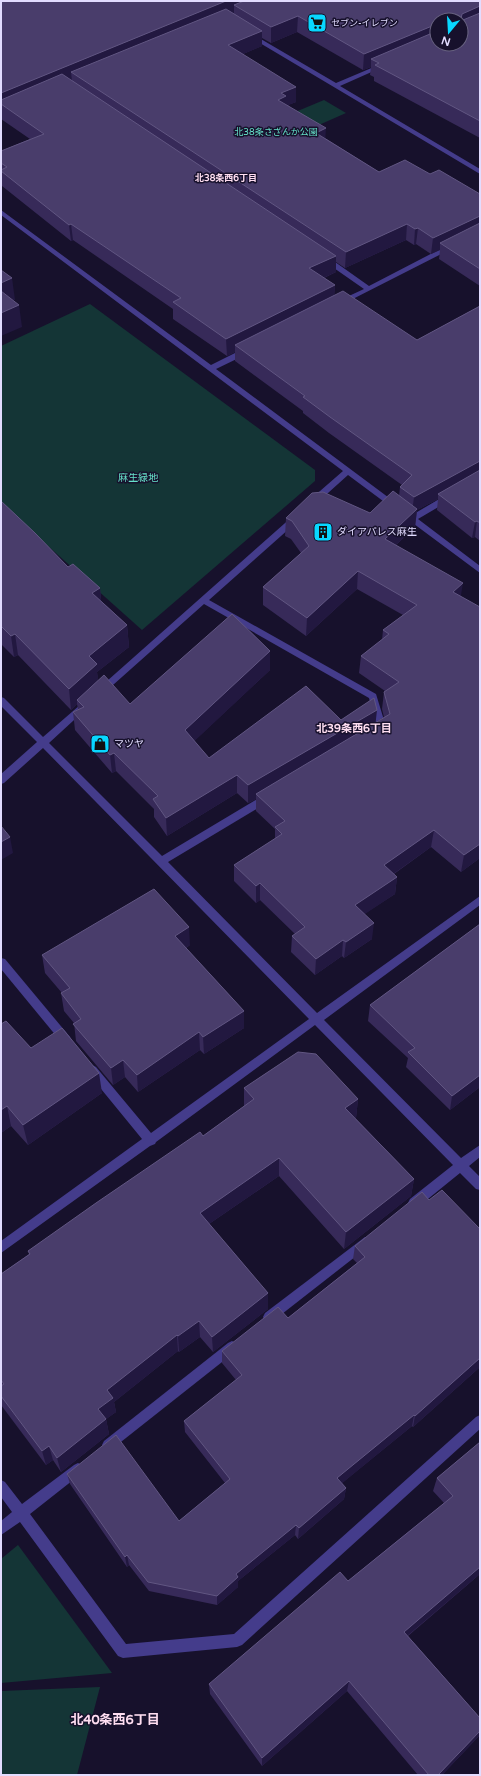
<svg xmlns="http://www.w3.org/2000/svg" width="481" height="1776" font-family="'Varela Round','Noto Sans JP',sans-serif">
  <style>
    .green { fill: #143536 }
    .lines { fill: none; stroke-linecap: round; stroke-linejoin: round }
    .minor { fill: #443c8b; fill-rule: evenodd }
    .wall { fill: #372a59; fill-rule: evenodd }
    .shaded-wall { fill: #221840 }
    .building { fill: #493d6b; stroke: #615682 }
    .labels { text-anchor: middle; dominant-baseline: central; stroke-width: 3; stroke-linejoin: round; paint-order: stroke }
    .far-poi-label { font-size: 9px; fill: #e2dcff; stroke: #17112c; text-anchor: start }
    .far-park-label { font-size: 9px; fill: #66e2ca; stroke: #17112c }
    .far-neighbourhood-label { font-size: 9px; font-weight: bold; fill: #ffdef1; stroke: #17112c }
    .park-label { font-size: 10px; fill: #66e2ca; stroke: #17112c }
    .poi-label { font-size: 10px; fill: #e2dcff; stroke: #17112c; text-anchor: start }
    .neighbourhood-label { font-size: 11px; font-weight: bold; fill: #ffdef1; stroke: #17112c }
    .near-neighbourhood-label { font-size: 13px; font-weight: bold; fill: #ffdef1; stroke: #17112c }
  </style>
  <rect width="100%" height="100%" fill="#17112c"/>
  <g class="green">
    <polygon points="324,100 346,113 269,147 245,133"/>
    <polygon points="90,304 315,470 315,481 142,630 1,504 1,346"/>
    <polygon points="18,1545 112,1673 1,1683 1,1559"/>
    <polygon points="100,1687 77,1775 1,1775 1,1691"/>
  </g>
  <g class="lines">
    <g class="minor">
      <polygon points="250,35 254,35 336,83 381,64 385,64 385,66 340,86 480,169 480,174 250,37"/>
      <polygon points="1,210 211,365 243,349 249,349 249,353 216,369 412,515 446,495 452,495 452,499 418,519 480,566 480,573 348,475 318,502 312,502 312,498 343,471 1,215"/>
      <polygon points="448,245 455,247 341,305 337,303 338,301 364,289 321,259 328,257 369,286"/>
      <polygon points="296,515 300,518 299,520 209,600 376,694 387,730 385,732 378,735 373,732 377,728 369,698 204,604 104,693 98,693 96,691 98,689 293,516"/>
      <polygon points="1,697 4,698 43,737 80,705 86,705 88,707 86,709 49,743 162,856 264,795 270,795 272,798 270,801 168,862 317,1013 480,896 480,905 324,1020 461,1158 480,1145 480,1157 469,1166 480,1177 480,1190 476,1189 460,1173 418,1207 414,1208 410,1207 408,1203 410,1199 453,1165 315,1025 156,1142 155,1144 150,1146 1,1253 1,1241 142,1139 88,1073 87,1070 88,1067 92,1065 96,1067 151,1133 309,1019 43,748 4,783 1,784 1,774 37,742 1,706"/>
      <polygon points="1,958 5,959 70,1037 71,1040 70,1043 66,1045 62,1043 1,969"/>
      <polygon points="365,1237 369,1238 371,1242 369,1246 273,1321 269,1323 265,1321 263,1317 265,1313"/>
      <polygon points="232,1341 236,1343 238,1347 236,1351 112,1449 108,1451 104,1449 102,1445 104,1441 228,1343"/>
      <polygon points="480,1415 480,1429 242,1645 237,1647 123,1658 118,1656 20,1522 1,1535 1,1521 12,1512 1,1497 1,1480 5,1482 22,1504 74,1465 78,1463 82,1465 84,1469 82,1473 30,1514 126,1644 234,1634 476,1417"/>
    </g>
  </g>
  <g class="wall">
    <path d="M1,1H480V138L374,81V77L370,75L371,67L363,70L297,32L271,43L262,38V46L243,54L296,102L288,105L325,138L379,172L430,174L480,194V286L439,259L440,250L431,254L416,244L414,245L406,240L345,268L336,262V272L324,278L335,285L334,296L417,340L480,306V541L475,537L472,538L437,510L438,499L417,510L415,527L396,545L461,596L480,858L461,872L431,847L394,874L397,877L395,894L364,914L372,939L344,958L342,956L315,975L291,952L292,936L295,934L260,900L256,903L234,881V865L275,839V829L256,811V799L248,803L237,793L167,836L154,817V809L116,771L112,773L75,730L73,712L78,709L77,704L71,710L18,655L14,657L1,644V501L68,567L100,588L101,601L127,625L129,647L97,672L98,681L130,704L270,651V670L194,741L209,758L341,720L376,722L384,717L382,709L384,692L385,691L359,673L361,656L382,640L383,630L403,615L357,589L306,636L263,605V587L301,553L291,539L285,536L286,518L370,513L399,496L400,487L402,485L329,433L303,413V411L235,361V352L227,356L173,319V309L73,240L71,241L2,186L1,178V151L30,139L1,119ZM437,20L461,44H437Z"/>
    <polygon points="480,924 480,1087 450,1110 406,1067 408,1058 368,1021 370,1005"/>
    <polygon points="190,945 186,948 244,1011 244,1028 204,1054 200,1050 138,1092 125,1077 113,1085 76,1041 74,1023 64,1011 61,993 62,993 45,973 42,955"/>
    <polygon points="1,1024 31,1048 102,1093 28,1145 11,1126 1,1133"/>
    <polygon points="244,1088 358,1099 356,1118 355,1118 414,1179 411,1196 344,1249 279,1176 209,1224 268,1293 268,1309 213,1352 200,1337 179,1352 178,1351 114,1402 116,1412 106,1419 109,1434 61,1472 53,1460 46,1465 1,1405 1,1274 29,1254 28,1251 203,1136 244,1106"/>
    <polygon points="429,1200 480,1229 480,1367 413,1427 412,1426 342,1483 346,1488 344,1499 298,1539 295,1535 238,1581 238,1587 217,1605 149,1591 129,1565 127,1567 70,1484 67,1474 179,1521 225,1483 185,1432 184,1421 236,1380 222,1363 222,1351 288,1318 357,1263 353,1259 355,1246"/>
    <polygon points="480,1442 480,1574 408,1636 480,1718 480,1735 442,1775 418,1775 347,1691 262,1766 210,1694 209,1684 348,1581 444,1503 433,1491 437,1478"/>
  </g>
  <g class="shaded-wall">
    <polygon points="226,1 264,1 234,5 234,13 80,78 71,72 72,81 1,104 1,93"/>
    <polygon points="480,6 480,16 461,29 461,20 462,14"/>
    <polygon points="298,16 297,32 271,43 271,27"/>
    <polygon points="437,24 437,40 379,63 371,59 371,67 363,70 364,54"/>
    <polygon points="262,31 262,46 229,60 228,45"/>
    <polygon points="296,87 296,102 286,106 278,100 281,93"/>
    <polygon points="326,128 325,144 316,133"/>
    <polygon points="480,216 480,231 440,243 440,250 431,254 433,238"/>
    <polygon points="71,224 73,240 71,241 69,225"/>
    <polygon points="407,224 406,240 345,268 346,252"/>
    <polygon points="418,228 416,244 414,245 415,229"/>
    <polygon points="336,256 336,272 308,285 309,268"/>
    <polygon points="12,278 15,300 1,306 1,283"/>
    <polygon points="335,285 334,302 235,345 235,352 227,356 226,339"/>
    <polygon points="19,305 22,327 1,336 1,313"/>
    <polygon points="480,461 480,476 438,494 438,499 417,510 415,527 383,557 385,539 412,513 414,497"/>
    <polygon points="477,521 475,537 472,538 475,522"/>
    <polygon points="358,571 357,589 306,636 307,618"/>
    <polygon points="463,583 460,601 453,592"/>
    <polygon points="100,588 102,610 92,593"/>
    <polygon points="127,625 129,647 97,672 99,686 77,700 77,704 71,710 69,689 89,656"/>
    <polygon points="15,634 18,655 14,657 11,636"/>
    <polygon points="270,651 270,670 186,749 185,730"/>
    <polygon points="377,710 375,728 256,794 256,799 248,803 248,785"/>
    <polygon points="114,753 116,771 112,773 110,755"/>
    <polygon points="237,775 237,793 167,836 166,818"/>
    <polygon points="434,830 431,847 382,882 384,865"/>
    <polygon points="10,837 13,853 1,860 1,842"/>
    <polygon points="480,844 480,858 461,872 464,855"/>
    <polygon points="397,877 395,894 353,922 355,905"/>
    <polygon points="260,883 260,900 256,903 256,886"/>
    <polygon points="374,923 372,939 344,958 346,942"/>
    <polygon points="189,927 190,945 176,954 175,936"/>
    <polygon points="343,940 342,956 315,975 316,959"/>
    <polygon points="244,1011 244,1028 204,1054 203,1037"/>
    <polygon points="199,1032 200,1050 138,1092 137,1075"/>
    <polygon points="123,1060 125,1077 113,1085 111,1068"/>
    <polygon points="99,1073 102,1093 28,1145 23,1125"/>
    <polygon points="480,1075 480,1087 450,1110 452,1096"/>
    <polygon points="358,1099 356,1118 343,1126 345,1108"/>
    <polygon points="7,1106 11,1126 1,1133 1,1110"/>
    <polygon points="279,1158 279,1176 200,1230 200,1213"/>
    <polygon points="414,1179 411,1196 344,1249 346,1232"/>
    <polygon points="268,1293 268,1309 213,1352 212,1337"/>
    <polygon points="199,1321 200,1337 179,1352 178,1336"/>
    <polygon points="177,1335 178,1351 114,1402 116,1412 101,1423 98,1409 107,1390"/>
    <polygon points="480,1358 480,1367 413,1427 415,1416"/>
    <polygon points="414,1415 412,1426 335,1489 337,1478"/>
    <polygon points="106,1419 109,1434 61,1472 57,1458"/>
    <polygon points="49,1446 53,1460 46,1465 42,1451"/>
    <polygon points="346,1488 344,1499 298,1539 299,1528"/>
    <polygon points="296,1525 295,1535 238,1581 238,1587 217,1605 217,1596 236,1574"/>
    <polygon points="127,1555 129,1565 127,1567 125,1557"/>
    <polygon points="480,1567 480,1574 400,1642 404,1632"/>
    <polygon points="349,1681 347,1691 262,1766 262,1758"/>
    <polygon points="480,1731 480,1735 442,1775 438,1775"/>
  </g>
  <g class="building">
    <polygon points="1,1 226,1 1,93"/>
    <polygon points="244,1 480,1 480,6 462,14 461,19 463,20 480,13 480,121 375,65 379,63 371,59 437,31 437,44 461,44 461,20 437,20 437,24 364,54 298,16 271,27 234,5"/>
    <polygon points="226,9 262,31 228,45 296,87 281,93 286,96 278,100 326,128 316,133 379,172 405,160 430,174 439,170 480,194 480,216 433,238 418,228 415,229 407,224 346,252 71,72"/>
    <polygon points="62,74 336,256 309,268 335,285 226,339 173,302 181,298 71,224 69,225 1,171 1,170 7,167 1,163 1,151 44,134 1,104 1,100"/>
    <polygon points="480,223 480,269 440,243"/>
    <polygon points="1,270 12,278 1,283"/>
    <polygon points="1,291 19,305 1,313"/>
    <polygon points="343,291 417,340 480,306 480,461 414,497 400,487 412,475 330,417 303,397 305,396 235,345"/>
    <polygon points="480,470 480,523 477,521 475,522 438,494"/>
    <polygon points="393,491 417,509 385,539 463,583 453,592 480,607 480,844 464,855 434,830 384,865 397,877 355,905 374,923 346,942 343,940 316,959 292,936 305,927 260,883 256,886 234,865 282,834 275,827 285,821 256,794 390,714 384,692 399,682 361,656 389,634 383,630 417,605 358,571 307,618 263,587 309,546 292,521 286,518 312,493 323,492 370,513"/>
    <polygon points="1,501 35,533 68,567 73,564 100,588 92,593 127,625 89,656 97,664 69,689 15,634 11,636 1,626"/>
    <polygon points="232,614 270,651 185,730 209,758 306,686 341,720 374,698 377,710 248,785 237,775 166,818 153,799 158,796 114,753 110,755 73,712 84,707 77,700 104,675 130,704"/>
    <polygon points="1,826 10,837 1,842"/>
    <polygon points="154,889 189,927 175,936 244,1011 203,1037 199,1032 137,1075 123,1060 111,1068 73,1024 81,1019 61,993 70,988 42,955"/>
    <polygon points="480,924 480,1075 452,1096 408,1052 415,1048 370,1005"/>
    <polygon points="6,1021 31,1048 62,1028 99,1073 23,1125 7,1106 1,1110 1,1024"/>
    <polygon points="298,1052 316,1054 358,1099 345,1108 414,1179 346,1232 279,1158 200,1213 268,1293 212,1337 199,1321 178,1336 177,1335 107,1390 113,1398 98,1409 106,1419 57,1458 49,1446 42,1451 1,1396 1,1386 4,1384 1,1380 1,1274 30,1254 28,1251 96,1203 200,1132 203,1136 254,1099 244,1088"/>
    <polygon points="442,1190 480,1229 480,1358 415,1416 414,1415 337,1478 346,1488 299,1528 296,1525 236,1574 238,1577 217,1596 148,1582 127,1555 125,1557 67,1474 116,1435 179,1521 230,1479 184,1421 242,1375 222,1351 278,1307 288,1318 365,1257 355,1246 422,1192 429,1200"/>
    <polygon points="480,1442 480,1567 404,1632 480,1718 480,1731 438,1775 429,1775 349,1681 262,1758 209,1684 340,1572 348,1581 453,1496 437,1478"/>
  </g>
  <defs>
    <g id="supermarket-square" transform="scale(1)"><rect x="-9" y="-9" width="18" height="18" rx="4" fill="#08d7ff" stroke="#17112c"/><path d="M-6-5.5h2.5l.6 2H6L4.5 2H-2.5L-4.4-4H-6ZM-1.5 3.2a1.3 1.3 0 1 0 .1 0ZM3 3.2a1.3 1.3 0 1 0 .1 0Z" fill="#111"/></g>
    <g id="building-square" transform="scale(1)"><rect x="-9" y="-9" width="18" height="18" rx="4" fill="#08d7ff" stroke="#17112c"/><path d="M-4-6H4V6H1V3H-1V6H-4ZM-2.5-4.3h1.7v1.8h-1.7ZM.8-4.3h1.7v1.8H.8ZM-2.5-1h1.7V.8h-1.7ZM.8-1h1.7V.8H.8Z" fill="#111"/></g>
    <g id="shop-square" transform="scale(1)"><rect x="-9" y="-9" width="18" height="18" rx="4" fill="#08d7ff" stroke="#17112c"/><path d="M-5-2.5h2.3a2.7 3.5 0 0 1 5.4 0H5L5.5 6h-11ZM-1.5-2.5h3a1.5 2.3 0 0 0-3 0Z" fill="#111"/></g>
  </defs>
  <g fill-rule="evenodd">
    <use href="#supermarket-square" x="317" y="23"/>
    <use href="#building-square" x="323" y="532"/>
    <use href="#shop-square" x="100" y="744"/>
  </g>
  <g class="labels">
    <g class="far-poi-label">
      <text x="331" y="23">セブン-イレブン</text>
    </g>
    <g class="far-park-label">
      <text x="276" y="132">北38条さざんか公園</text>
    </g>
    <g class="far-neighbourhood-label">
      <text x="226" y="178">北38条西6丁目</text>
    </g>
    <g class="park-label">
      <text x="138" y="478">麻生緑地</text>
    </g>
    <g class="poi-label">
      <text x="337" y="532">ダイアパレス麻生</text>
      <text x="114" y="744">マツヤ</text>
    </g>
    <g class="neighbourhood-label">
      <text x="354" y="728">北39条西6丁目</text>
    </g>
    <g class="near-neighbourhood-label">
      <text x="115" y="1720">北40条西6丁目</text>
    </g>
  </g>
  <rect width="481" height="1776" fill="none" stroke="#e2dcff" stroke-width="4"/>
  <g transform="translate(449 32) rotate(198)"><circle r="19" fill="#17112c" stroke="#686280"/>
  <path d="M0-3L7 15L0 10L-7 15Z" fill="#08d7ff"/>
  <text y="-6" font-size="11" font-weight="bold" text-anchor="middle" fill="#e2dcff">N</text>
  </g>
</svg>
